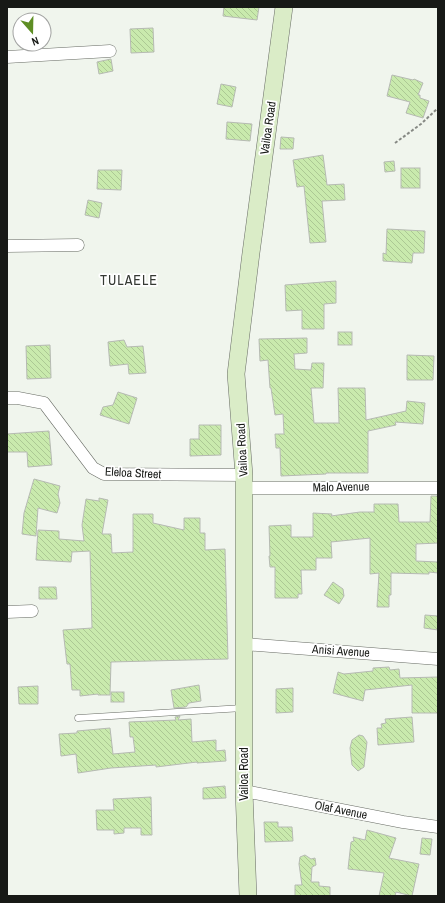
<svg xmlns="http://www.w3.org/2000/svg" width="445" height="903" font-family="'Archivo Narrow',sans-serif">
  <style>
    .building { fill: url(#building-back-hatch); stroke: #b6bab3 }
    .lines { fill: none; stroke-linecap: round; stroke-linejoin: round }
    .lane-casing { stroke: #676b64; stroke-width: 7 }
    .street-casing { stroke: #676b64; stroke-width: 13 }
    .secondary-casing { stroke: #676b64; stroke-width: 18 }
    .path { stroke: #868984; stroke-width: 2; stroke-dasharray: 3 2; stroke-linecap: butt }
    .lane { stroke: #fff; stroke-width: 6 }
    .street { stroke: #fff; stroke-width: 12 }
    .secondary { stroke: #daecc7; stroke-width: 17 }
    .labels { text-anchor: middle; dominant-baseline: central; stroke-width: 3.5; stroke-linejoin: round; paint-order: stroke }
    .street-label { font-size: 12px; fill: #171916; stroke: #fff }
    .quarter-label { font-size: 14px; letter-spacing: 1px; fill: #353933; stroke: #fff }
  </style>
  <defs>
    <pattern id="building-back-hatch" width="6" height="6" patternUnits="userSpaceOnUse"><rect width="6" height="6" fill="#c9eaad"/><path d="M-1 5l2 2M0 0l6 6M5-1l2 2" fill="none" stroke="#acc894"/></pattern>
  </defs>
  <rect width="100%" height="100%" fill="#f0f5ed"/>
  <g class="building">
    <polygon points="224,7 259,7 257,20 223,16"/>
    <polygon points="153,28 154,52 131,53 130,29"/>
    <polygon points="111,59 113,71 99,74 97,62"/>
    <polygon points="392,75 413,80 414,79 423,83 418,95 420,95 420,98 429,101 423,118 406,113 410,102 387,96"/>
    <polygon points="221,84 236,87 232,107 217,104"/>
    <polygon points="227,122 252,124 250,141 226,139"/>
    <polygon points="281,137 294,138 293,149 280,149"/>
    <polygon points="323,155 327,185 344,184 345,200 322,201 326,242 310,243 304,186 297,187 293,160"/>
    <polygon points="394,161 395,171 385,172 384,162"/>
    <rect x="401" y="168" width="19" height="20"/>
    <polygon points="98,170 122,170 121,190 97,189"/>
    <polygon points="88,200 102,203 99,218 85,215"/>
    <polygon points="387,229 425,231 424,253 413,253 412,263 383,261 383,253 386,254"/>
    <polygon points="336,281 336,303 324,304 324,329 302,329 302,310 286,311 285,285"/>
    <rect x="338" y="332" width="14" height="13"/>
    <polygon points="307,338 307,353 294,354 295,369 311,370 312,363 324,363 323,388 311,388 314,423 339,423 338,388 365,388 366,420 406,411 407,401 425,403 423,424 395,422 396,425 368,431 368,473 326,473 326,474 281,476 280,448 276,448 275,434 284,434 283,414 275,415 271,388 270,388 268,360 260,361 259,339"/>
    <polygon points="124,340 127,347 143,346 146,373 129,374 128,364 110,366 108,342"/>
    <polygon points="50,345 51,378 27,379 26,346"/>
    <polygon points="407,355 434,356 433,380 407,380"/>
    <polygon points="118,392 137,398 129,424 100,415 103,407 113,405"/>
    <polygon points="199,425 221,425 221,455 190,456 190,439 199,439"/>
    <polygon points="49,431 52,465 28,467 27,452 7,452 7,434"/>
    <polygon points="34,479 60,486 58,494 60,503 57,513 38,508 36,536 22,534 24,513"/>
    <polygon points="431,496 438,496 438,543 416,544 416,561 438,562 438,573 429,572 429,574 391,573 391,595 389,595 389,607 377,607 379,573 370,574 370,538 331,542 332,558 316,558 316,570 301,570 302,594 298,594 298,598 275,598 275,567 270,567 269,556 270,556 269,526 291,525 291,537 313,537 313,513 332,514 331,516 360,512 374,512 374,504 398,504 399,522 430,522"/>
    <polygon points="99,498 108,500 102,534 111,534 112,553 133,552 133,514 153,514 153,523 184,530 184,518 200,518 200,533 205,533 205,550 225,549 228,659 111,662 110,695 98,695 98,694 80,696 80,690 72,690 70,664 67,664 63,630 92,628 90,551 72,552 71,562 36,560 38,530 59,531 59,539 84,541 82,525 86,499 99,501"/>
    <polygon points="333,582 343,589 344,596 339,604 324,595"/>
    <polygon points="39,587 56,587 57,599 39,599"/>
    <polygon points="425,615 438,616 438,630 424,628"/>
    <polygon points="389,667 390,670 399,669 400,678 438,677 438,713 412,713 412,685 365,690 363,701 333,693 338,672 344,674 373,671 373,668"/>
    <polygon points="199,685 201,701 189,703 186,707 174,708 171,690"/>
    <polygon points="38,686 38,704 19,704 18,687"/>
    <polygon points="293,688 293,712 276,713 276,689"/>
    <rect x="111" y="692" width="13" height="10"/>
    <polygon points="180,716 178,720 191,719 192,742 216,740 216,751 225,750 226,761 197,763 197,762 156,767 156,765 111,768 78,773 76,754 61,756 59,734 77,733 77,731 110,728 113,754 135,752 133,737 130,737 129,722 176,720 175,717"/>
    <polygon points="412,717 414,742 378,745 377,728 382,728 381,724 386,723 385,719"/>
    <polygon points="359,735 363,736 367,742 364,767 358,771 352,765 350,748 352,740"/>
    <polygon points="225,786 226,798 203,799 203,788"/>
    <polygon points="151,797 152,835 141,835 141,828 124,828 124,833 114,834 114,830 97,830 96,810 114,810 113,799"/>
    <polygon points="264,822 278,822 278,827 292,827 293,841 265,842"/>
    <polygon points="367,830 396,838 389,858 419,864 412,896 396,892 395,896 379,896 384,873 348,869 351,842 354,841 353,837 365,840"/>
    <polygon points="422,838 432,839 430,855 420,854"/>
    <polygon points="305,855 311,859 315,858 316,865 312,867 311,882 319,882 319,886 330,887 330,896 295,896 295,885 302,885 299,864 300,857"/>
  </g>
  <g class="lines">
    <g class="lane-casing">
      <polyline id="lane" points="78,718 243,708"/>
    </g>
    <g class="street-casing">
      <g id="street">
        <polyline points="7,57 110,51"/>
        <polyline points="7,246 78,245"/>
        <polyline points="7,398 18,398 44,403 93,468 104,474 244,475"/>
        <polyline points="243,488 438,488"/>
        <polyline points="7,612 32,611"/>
        <polyline points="244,644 438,659"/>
        <polyline points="244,791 403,822 438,827"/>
      </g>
    </g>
    <g class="secondary-casing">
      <polyline id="secondary" points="248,896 244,791 244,475 236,374 251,253 284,7"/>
    </g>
    <polyline class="path" points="395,143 421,124 438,108"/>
    <use href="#lane" class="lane"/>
    <use href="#street" class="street"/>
    <use href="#secondary" class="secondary"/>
  </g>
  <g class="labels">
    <g class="street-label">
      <text transform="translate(268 128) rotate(-82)">Vailoa Road</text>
      <text transform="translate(242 450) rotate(-93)">Vailoa Road</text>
      <text transform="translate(133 473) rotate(3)">Eleloa Street</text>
      <text transform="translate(341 487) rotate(-1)">Malo Avenue</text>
      <text transform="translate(341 651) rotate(4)">Anisi Avenue</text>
      <text transform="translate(244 774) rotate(-90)">Vailoa Road</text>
      <text transform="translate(341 810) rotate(11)">Olaf Avenue</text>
    </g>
    <g class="quarter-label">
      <text x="129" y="280">TULAELE</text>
    </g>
  </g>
  <rect width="445" height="903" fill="none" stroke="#171916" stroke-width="16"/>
  <g transform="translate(32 32) rotate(160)"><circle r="19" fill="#ffffff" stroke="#a2a3a2"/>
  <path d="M0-3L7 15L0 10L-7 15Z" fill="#5e8e24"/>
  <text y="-6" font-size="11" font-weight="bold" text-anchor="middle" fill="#171916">N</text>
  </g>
</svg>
